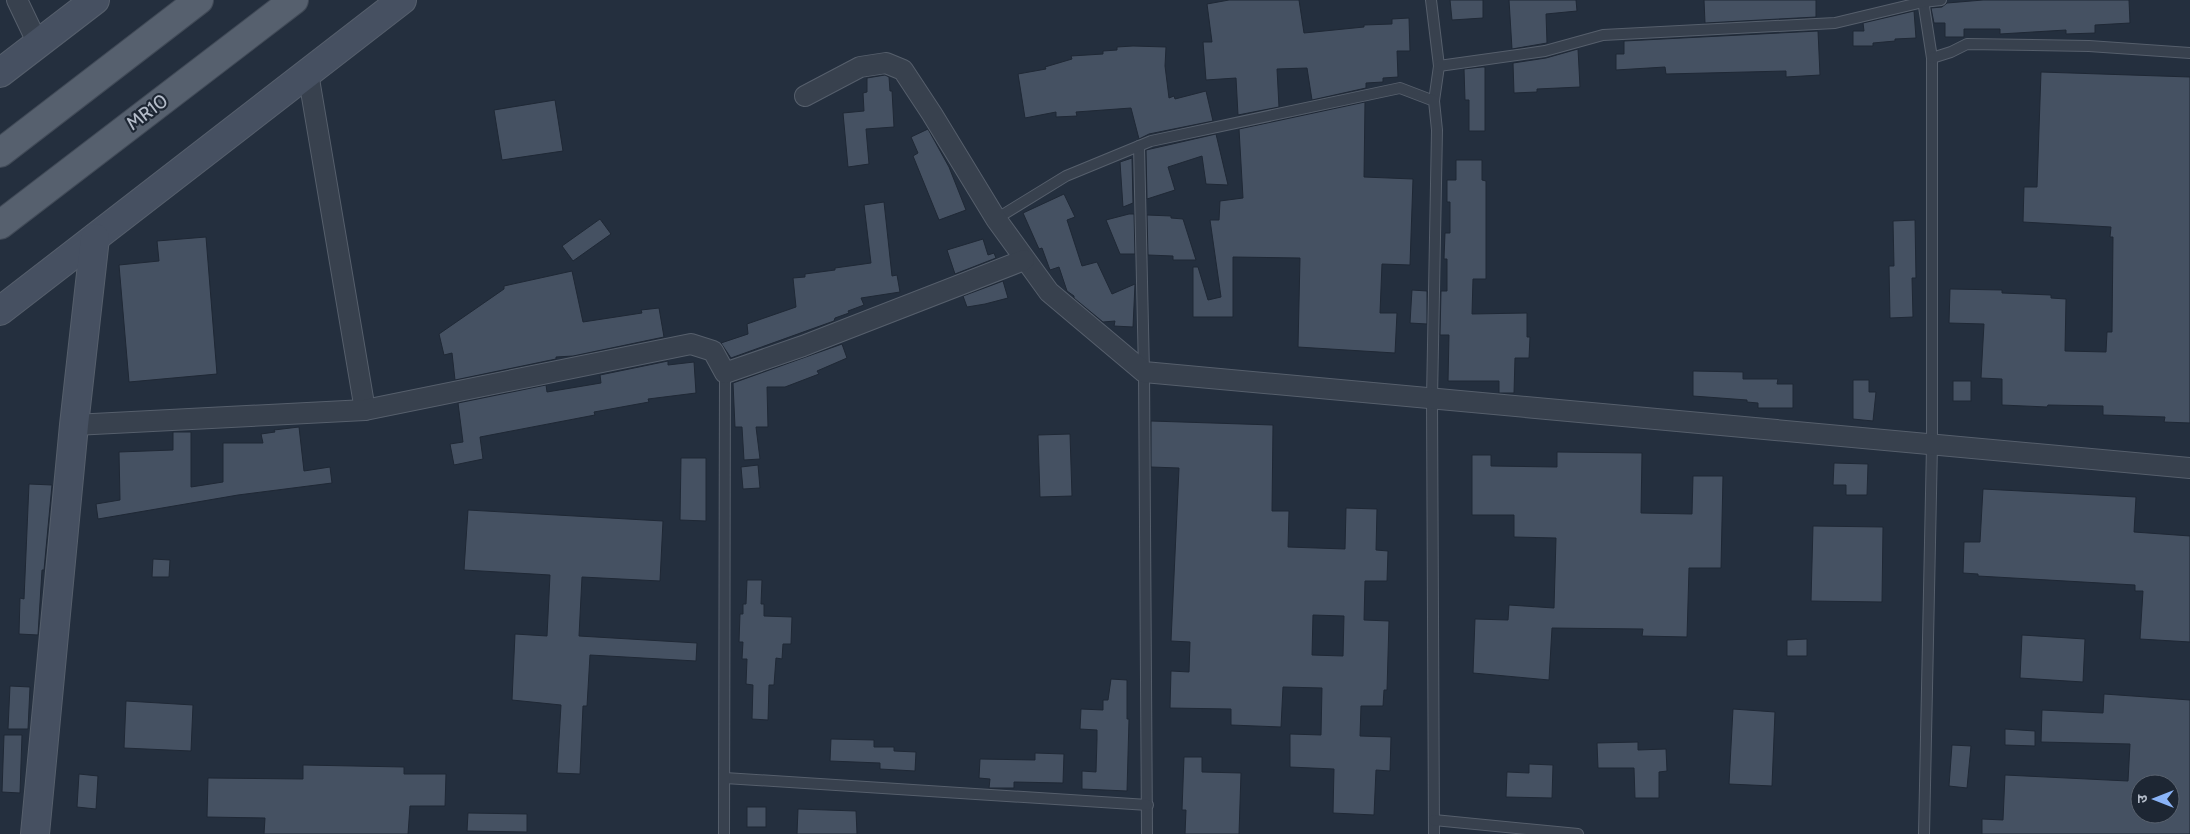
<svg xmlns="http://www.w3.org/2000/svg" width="2190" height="834" font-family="Cabin,'Noto Sans Devanagari',sans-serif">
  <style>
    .building { fill: #455162; stroke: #1f2835; fill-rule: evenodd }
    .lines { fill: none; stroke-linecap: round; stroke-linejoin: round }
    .lane-casing { stroke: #565f6c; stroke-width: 12 }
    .street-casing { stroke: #565f6c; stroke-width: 22 }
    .secondary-casing { stroke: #565f6c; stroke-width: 30 }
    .primary-casing { stroke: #414a57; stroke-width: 30 }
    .lane { stroke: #38414e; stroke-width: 10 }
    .street { stroke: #38414e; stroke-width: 20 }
    .secondary { stroke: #465061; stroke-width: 28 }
    .primary { stroke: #56606e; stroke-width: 28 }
    .labels { text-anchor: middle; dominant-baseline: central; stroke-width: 4.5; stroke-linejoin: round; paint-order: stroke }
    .street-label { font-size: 19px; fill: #b4bcc9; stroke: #1d2633 }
  </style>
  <rect width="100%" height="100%" fill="#242f3e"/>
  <g class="building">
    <polygon points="1229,0 1299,0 1304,33 1364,27 1364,25 1392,24 1392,19 1409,18 1410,51 1397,51 1398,77 1383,78 1383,82 1366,83 1366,88 1312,100 1307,68 1277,69 1279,107 1238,115 1236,78 1206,80 1203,42 1212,42 1207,4"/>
    <polygon points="1450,0 1483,0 1483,18 1452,20"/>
    <polygon points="1509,0 1576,0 1577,11 1546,14 1547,43 1512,49"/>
    <polygon points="1704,0 1816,0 1816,17 1705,23"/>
    <polygon points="1983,0 2129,0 2130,23 2095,25 2095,33 2066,34 2066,30 2000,34 2000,29 1964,29 1964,37 1945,37 1945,23 1934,23 1931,8 1942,7 1947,3"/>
    <polygon points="1914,11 1916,38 1895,39 1895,41 1873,43 1873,46 1853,46 1853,31 1864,31 1863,23"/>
    <polygon points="1818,31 1820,75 1786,77 1786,71 1666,74 1665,67 1616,70 1616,54 1624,54 1624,41"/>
    <polygon points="1133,46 1166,47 1165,66 1169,98 1174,96 1175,99 1206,91 1213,121 1149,134 1139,139 1131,108 1076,112 1077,116 1056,117 1056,112 1025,118 1018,74 1046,69 1045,67 1072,59 1071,56 1103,54 1103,51 1117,50 1117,47"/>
    <polygon points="1578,49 1580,87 1537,89 1537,92 1514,93 1513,63 1546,58"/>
    <polygon points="1482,67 1485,67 1485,131 1469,131 1469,100 1465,100 1464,69"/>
    <polygon points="2041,72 2190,77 2190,423 2164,422 2165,417 2103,415 2103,406 2048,405 2047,407 2002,405 2002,379 1981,378 1984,324 1949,323 1950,289 2002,290 2002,293 2051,295 2051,298 2066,299 2065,351 2106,352 2107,332 2112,332 2113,237 2110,237 2111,227 2023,222 2024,187 2037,187"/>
    <polygon points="885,75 889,77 890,91 892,91 894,127 866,129 869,164 848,167 843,113 864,111 863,93 867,92 867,78"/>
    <polygon points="555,100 563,151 502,160 494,110"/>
    <polygon points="1365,102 1364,177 1413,179 1410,265 1382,264 1380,313 1397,313 1395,353 1298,347 1300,258 1233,257 1233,317 1193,317 1193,267 1198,267 1208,300 1221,297 1210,220 1219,220 1220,201 1243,198 1239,129"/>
    <polygon points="928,129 949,167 966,210 939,220 913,156 918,153 911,137"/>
    <polygon points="1216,134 1228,185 1206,184 1202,156 1168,167 1175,190 1147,199 1146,150"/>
    <polygon points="1132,158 1133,203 1123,207 1120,162"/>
    <polygon points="1456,160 1482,160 1482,180 1486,181 1486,279 1473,279 1472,314 1527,313 1527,337 1530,337 1529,358 1515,358 1514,393 1499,393 1499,381 1448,381 1449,335 1440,335 1441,291 1447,291 1447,259 1444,259 1445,233 1450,233 1450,202 1447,202 1447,180 1456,180"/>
    <polygon points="1064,194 1075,217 1067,220 1082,266 1097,262 1112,294 1135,284 1133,327 1114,326 1115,321 1103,322 1074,298 1074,296 1067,291 1059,267 1050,270 1042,248 1039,249 1023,213"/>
    <polygon points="884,202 892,276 897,275 900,292 861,298 864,305 848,311 849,313 835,318 834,321 731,358 721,343 748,334 747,324 796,307 793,278 805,277 805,274 835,270 835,268 871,263 864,205"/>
    <polygon points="1129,214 1134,214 1135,254 1120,254 1106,220"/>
    <polygon points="1147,215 1171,216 1171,218 1183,219 1196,260 1173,260 1173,256 1148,255"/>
    <polygon points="600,219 611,234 573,261 562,246"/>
    <polygon points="1915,220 1916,278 1912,278 1913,317 1890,318 1889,266 1894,266 1893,221"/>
    <polygon points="206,237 217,374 129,382 119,265 159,261 157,241"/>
    <polygon points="983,239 988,255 994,253 996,258 955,274 947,250"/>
    <polygon points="572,271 583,322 642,313 641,310 659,308 664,337 573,356 556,357 556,359 455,380 452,353 444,355 439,334 504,289 504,286"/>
    <polygon points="1003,281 1008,298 985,304 967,307 963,296"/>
    <polygon points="1412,290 1427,291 1427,324 1410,323"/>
    <polygon points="842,344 847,358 817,371 819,374 785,387 767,387 768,427 756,427 760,459 744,460 742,427 735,427 733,383"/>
    <polygon points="668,361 668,365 694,362 696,393 648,399 649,402 594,412 595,415 480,437 483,459 454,465 450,444 463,442 458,403 546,385 547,392 601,383 600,375"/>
    <polygon points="1693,371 1743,372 1743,379 1778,379 1777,384 1793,384 1793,408 1758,408 1758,403 1747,402 1747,400 1693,396"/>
    <polygon points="1853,380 1869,380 1869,392 1876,392 1873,421 1853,419"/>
    <rect x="1953" y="381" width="18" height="20"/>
    <path d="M1151,421L1273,425L1272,511H1289L1288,547L1345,549L1346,508L1377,509L1376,550L1388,551L1387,581H1365L1364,620L1389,621L1387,690H1384L1383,706H1361L1360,736L1391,737L1390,771L1376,770L1374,815L1333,813L1334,769L1290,767V734L1321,735L1322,688L1283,687L1281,727L1231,725V709L1170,708L1171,671L1189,672L1190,642L1171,641L1179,468L1151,467ZM1313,615L1344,616L1343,656L1312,655Z"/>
    <polygon points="299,427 304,471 330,467 332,483 238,495 98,519 96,504 120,500 119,452 173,450 173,432 191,432 191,487 223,482 223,443 263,443 261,434 275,432 274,430"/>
    <polygon points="1070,434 1072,496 1040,497 1038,435"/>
    <polygon points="1557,452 1642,453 1641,513 1692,514 1693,476 1723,476 1721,568 1689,568 1687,637 1642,636 1643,629 1552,628 1549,680 1473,673 1475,619 1508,620 1509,605 1554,608 1556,538 1514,537 1514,515 1472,515 1472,455 1491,455 1491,466 1557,467"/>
    <polygon points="681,458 706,458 706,521 680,520"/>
    <polygon points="1834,463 1868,464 1867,495 1846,495 1846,485 1833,485"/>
    <polygon points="758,465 760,488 743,489 741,467"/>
    <polygon points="29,484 52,485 44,570 42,570 38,635 19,634 20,598 24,599"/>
    <polygon points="1983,489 2136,497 2134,532 2190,536 2190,642 2140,639 2143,591 2135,591 2135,585 1978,576 1978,574 1963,573 1964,542 1980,542"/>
    <polygon points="468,510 663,521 660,581 582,577 579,636 697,643 696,661 590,655 587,706 583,706 580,774 557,773 561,705 512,700 515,634 547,636 550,575 464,570"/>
    <polygon points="1813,526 1883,527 1882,602 1811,601"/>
    <polygon points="153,559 170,560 169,577 152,577"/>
    <polygon points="747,580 762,580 761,604 764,604 764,616 792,617 791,644 783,644 782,659 776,658 774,685 769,685 768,720 752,719 753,685 746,684 747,659 742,659 743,642 739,642 740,614 743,614 743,604 746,604"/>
    <polygon points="2022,635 2085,639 2083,682 2020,678"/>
    <polygon points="1807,639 1807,656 1787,656 1787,640"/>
    <polygon points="1111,679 1127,680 1127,719 1129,719 1127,791 1082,789 1082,771 1096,772 1097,739 1097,730 1080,729 1081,709 1103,710 1103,700 1108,700"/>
    <polygon points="10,686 30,687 28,729 8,729"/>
    <path d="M2104,694L2190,700V834H1982V819L2003,820L2005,775L2128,781L2130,744L2041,742L2042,710L2103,713ZM2140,784H2170V814H2140Z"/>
    <polygon points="126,701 193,705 191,751 124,748"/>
    <polygon points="1733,709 1775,712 1772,786 1729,784"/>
    <polygon points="2005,729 2035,731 2035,746 2005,745"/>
    <polygon points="4,735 22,735 20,793 2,792"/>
    <polygon points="831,739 874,740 874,747 894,747 894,751 916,752 915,771 880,769 880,763 830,761"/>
    <polygon points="1638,742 1638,750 1666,749 1667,771 1659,772 1659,798 1635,798 1634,768 1598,768 1597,743"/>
    <polygon points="1952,745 1971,746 1967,788 1949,786"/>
    <polygon points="1035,753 1064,754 1063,783 1014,782 1014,788 989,788 990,779 979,778 980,759 1035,760"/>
    <polygon points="1184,757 1202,757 1202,772 1241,773 1239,834 1185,834 1186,810 1182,810"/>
    <polygon points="1529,764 1553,765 1552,798 1506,797 1507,772 1529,773"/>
    <polygon points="303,765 404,767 404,774 446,774 445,806 410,806 408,834 264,834 265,818 207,817 208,778 303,779"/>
    <polygon points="79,774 98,776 96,809 77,807"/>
    <rect x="747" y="807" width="19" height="20"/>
    <polygon points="798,809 856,811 857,834 797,834"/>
    <polygon points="468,813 527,814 527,832 467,831"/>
  </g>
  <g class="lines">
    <g class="lane-casing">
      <g id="lane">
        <polyline points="1431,0 1439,66 1434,101"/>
        <polyline points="1923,0 1932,58 1932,445 1924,834"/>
        <polyline points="1932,58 1951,52 1967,44 2089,46 2190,53"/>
        <polyline points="1439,66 1545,51 1603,35 1835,23 1923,2 1941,0"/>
        <polyline points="1139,146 1144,372 1147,834"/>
        <polyline points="996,219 1066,176 1151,141 1400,88 1434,101 1437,130 1432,399 1434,834"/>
        <polyline points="725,778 1148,805"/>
        <polyline points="1434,820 1578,834"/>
        <polyline points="724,834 725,373"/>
      </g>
    </g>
    <g class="street-casing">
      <g id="street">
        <polyline points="17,0 38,44"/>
        <polyline points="308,73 365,410"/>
        <polyline points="805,96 860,67 886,63 903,70 932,114 996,219 1049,292 1144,372 2190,468"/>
        <polyline points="74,425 365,410 691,344 713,351 725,373 803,346 1024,260"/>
      </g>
    </g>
    <g class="secondary-casing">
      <g id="secondary">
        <polyline points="0,73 95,0"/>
        <polyline points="0,311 402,0"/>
        <polyline points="35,834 74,425 95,238"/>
      </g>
    </g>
    <g class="primary-casing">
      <g id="primary">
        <polyline points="0,153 199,0"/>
        <polyline points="0,225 294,0"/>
      </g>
    </g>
    <use href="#lane" class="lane"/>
    <use href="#street" class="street"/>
    <use href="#secondary" class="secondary"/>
    <use href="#primary" class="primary"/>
  </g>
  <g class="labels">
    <g class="street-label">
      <text transform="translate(147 112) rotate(-37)">MR10</text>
    </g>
  </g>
  <g transform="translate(2155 799) rotate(270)"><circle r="24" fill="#1d2633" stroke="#59626f"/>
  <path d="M0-4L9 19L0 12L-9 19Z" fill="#8ab4f8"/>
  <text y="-8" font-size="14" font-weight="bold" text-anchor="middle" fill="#b4bcc9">उ</text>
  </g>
</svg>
